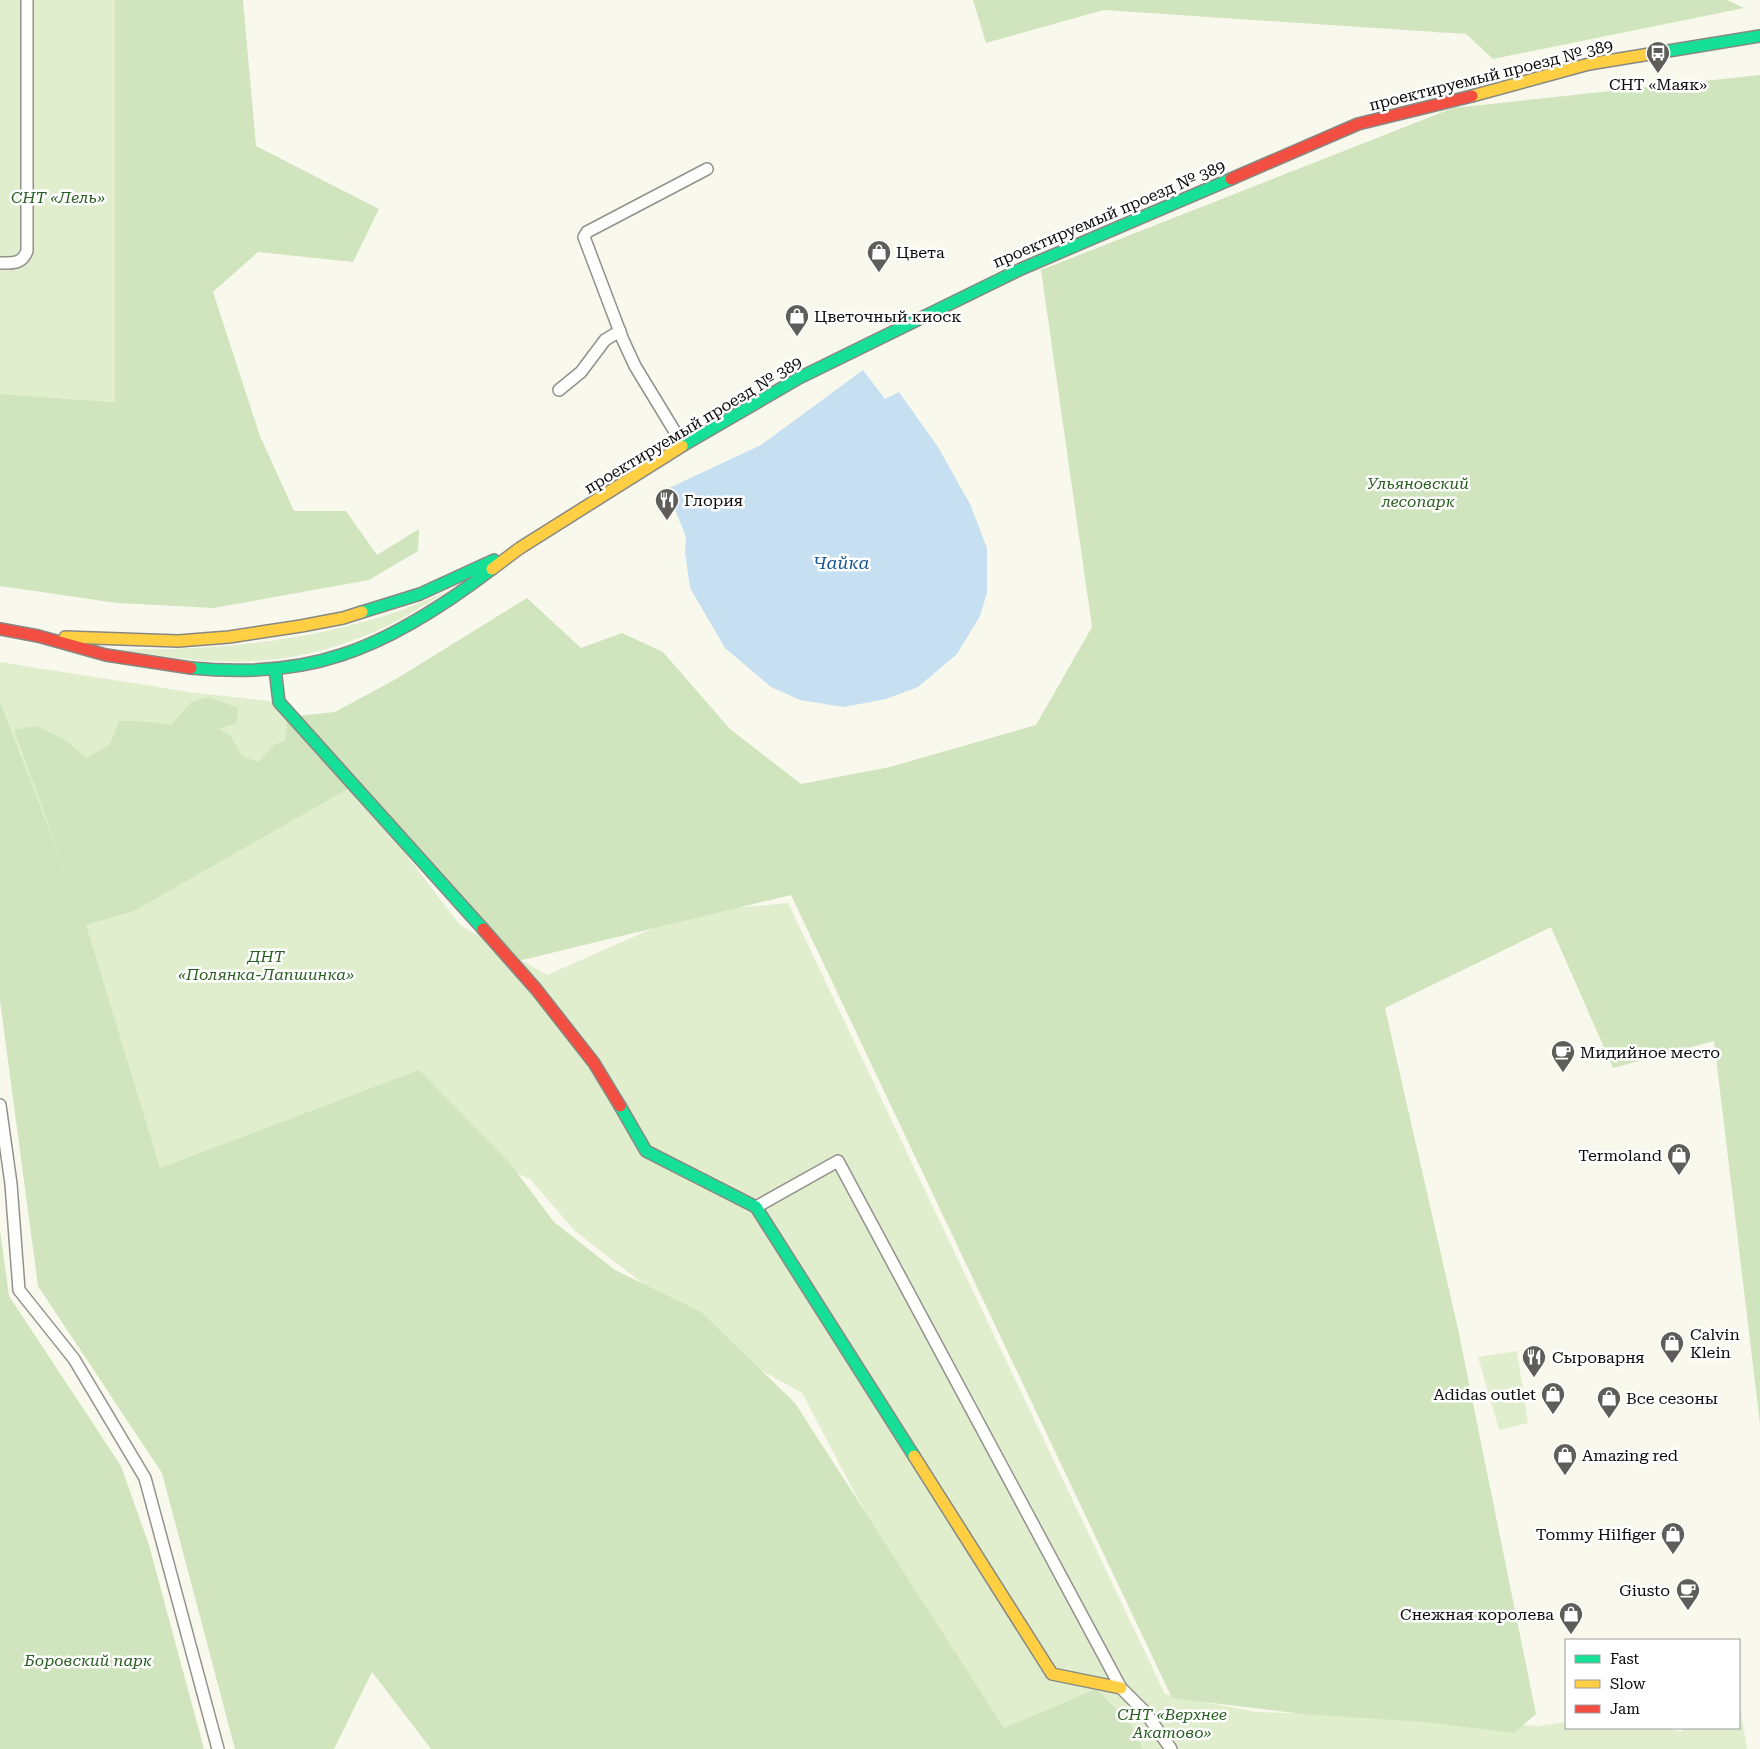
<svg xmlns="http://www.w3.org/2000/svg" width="1760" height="1749" font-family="'Roboto Serif',serif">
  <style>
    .green { fill: #e0eece }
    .forest { fill: #d0e5bd }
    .water { fill: #c6e0f1 }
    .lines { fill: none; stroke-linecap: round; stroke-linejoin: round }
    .street-casing { stroke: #92918c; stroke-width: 14 }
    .fast-casing { stroke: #888883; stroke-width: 14 }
    .slow-casing { stroke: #888883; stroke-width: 14 }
    .jam-casing { stroke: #888883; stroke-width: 14 }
    .street { stroke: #fefefc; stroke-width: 11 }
    .fast { stroke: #16e098; stroke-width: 11 }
    .slow { stroke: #ffcf43; stroke-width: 11 }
    .jam { stroke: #f24e42; stroke-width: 11 }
    .labels { text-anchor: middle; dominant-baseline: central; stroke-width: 5; stroke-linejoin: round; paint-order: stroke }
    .street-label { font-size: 16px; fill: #0a0a0a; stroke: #fff }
    .poi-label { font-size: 16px; fill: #0a0a0a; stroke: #fff; text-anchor: start }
    .park-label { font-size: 16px; font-style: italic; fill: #285e1f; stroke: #fff }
    .water-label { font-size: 18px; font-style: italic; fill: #1b5795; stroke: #fff }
  </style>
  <rect width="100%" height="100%" fill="#f9f8ed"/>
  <g class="green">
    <polygon points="0,0 115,0 115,402 0,394"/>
    <path d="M448,591C421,607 393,625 364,636C277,671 209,665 120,649C214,651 312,641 402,610C418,604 433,597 448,591Z"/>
    <polygon points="0,662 196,693 290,703 460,925 547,975 690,912 788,903 1165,1694 1256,1712 1394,1717 1539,1726 1566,1722 1566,1728 1667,1728 1682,1732 1683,1728 1739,1728 1739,1699 1747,1749 990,1749 802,1393 739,1358 575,1231 530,1179 388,1117 150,1183 0,735"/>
    <polygon points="1517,1351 1528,1423 1499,1430 1478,1357"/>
  </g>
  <g class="forest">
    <polygon points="115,0 243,0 256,146 379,209 353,262 258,252 213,292 260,436 294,511 346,511 377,555 419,529 418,551 369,580 214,608 117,603 0,586 0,394 115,402"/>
    <polygon points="973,0 1727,0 1744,8 1493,59 1466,34 1104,10 986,43"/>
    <polygon points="1760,75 1760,1424 1714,1041 1613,1068 1551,927 1385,1008 1458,1329 1536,1714 1514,1733 1425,1722 1303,1714 1172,1698 791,895 518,961 351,787 134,911 86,925 160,1168 419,1070 509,1162 554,1222 615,1270 701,1312 795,1403 1004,1728 1096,1689 1130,1723 1143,1749 431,1749 372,1672 334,1749 235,1749 162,1473 38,1286 0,1001 0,702 68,878 14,730 36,726 62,738 87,758 110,744 119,721 139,721 171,725 191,702 209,697 238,708 237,723 219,729 230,735 242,756 258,762 275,744 285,741 287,717 335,712 396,679 527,598 581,648 622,633 663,652 730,729 801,784 890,767 1036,725 1092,627 1041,270 1453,108"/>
    <polygon points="0,1230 9,1296 121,1466 149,1545 204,1749 0,1749"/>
  </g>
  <polygon class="water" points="863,370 885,399 899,392 938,447 970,504 987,548 987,593 980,616 957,654 918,687 886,699 844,707 800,700 771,687 725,648 690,588 685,552 686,537 667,489 761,445"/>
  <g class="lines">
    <g class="street-casing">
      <g id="street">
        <path d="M0,263C13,263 22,264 27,251V0"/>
        <polyline points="559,390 581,372 605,340 620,331"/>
        <polyline points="683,445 635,366 623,340 584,237 587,232 707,169"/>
        <polyline points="0,1105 11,1184 19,1290 74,1359 145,1478 218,1749"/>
        <polyline points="756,1207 838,1161 1121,1688 1145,1712 1171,1749"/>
      </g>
    </g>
    <g class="fast-casing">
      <g id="fast">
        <polyline points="1662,52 1760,36"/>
        <polyline points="682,446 799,378 1021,269 1231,179"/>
        <polyline points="362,612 420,594 494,560"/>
        <path d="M191,668C242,673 293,671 341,655C392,639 450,601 492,569"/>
        <polyline points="275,669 279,702 483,929"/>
        <polyline points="620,1106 646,1151 756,1207 914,1456"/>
      </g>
    </g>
    <g class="slow-casing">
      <g id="slow">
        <polyline points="1472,96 1589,64 1662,52"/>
        <polyline points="492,569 520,548 682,446"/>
        <polyline points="65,637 178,641 229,637 301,626 343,618 362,612"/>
        <polyline points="914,1456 1052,1674 1121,1688"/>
      </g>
    </g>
    <g class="jam-casing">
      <g id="jam">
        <polyline points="1231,179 1358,124 1472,96"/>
        <polyline points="0,629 38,636 106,655 191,668"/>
        <polyline points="483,929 536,989 594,1063 620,1106"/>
      </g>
    </g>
    <use href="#street" class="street"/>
    <use href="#fast" class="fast"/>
    <use href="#slow" class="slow"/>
    <use href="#jam" class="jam"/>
  </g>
  <defs>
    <g id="bus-pin" transform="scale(1.25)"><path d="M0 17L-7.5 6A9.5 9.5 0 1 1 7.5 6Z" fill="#5e5d59" stroke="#fff"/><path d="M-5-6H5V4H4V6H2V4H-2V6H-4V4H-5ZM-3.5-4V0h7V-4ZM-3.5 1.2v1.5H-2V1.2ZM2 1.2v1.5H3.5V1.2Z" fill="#fff"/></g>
    <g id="shop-pin" transform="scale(1.25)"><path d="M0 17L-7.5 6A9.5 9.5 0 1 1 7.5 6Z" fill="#5e5d59" stroke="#fff"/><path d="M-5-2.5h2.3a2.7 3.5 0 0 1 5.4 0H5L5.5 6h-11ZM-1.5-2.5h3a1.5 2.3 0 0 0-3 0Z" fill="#fff"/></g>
    <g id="restaurant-pin" transform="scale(1.25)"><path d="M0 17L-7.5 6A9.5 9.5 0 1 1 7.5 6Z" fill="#5e5d59" stroke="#fff"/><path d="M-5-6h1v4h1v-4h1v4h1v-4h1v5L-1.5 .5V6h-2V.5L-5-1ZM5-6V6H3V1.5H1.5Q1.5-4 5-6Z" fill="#fff"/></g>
    <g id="cafe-pin" transform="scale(1.25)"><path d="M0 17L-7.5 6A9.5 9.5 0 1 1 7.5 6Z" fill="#5e5d59" stroke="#fff"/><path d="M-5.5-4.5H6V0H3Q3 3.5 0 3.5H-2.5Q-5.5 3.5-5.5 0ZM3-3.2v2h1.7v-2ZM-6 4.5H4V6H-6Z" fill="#fff"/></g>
  </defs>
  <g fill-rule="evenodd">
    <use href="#bus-pin" x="1658" y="53"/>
    <use href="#shop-pin" x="879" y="252"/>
    <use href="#shop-pin" x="797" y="316"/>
    <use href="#restaurant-pin" x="667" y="500"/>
    <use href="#cafe-pin" x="1563" y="1052"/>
    <use href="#shop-pin" x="1679" y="1155"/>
    <use href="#shop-pin" x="1672" y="1343"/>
    <use href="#restaurant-pin" x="1534" y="1357"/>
    <use href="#shop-pin" x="1553" y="1394"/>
    <use href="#shop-pin" x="1609" y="1398"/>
    <use href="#shop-pin" x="1565" y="1455"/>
    <use href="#shop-pin" x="1673" y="1534"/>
    <use href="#cafe-pin" x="1688" y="1590"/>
    <use href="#shop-pin" x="1571" y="1614"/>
  </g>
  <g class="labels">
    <g class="street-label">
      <text transform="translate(1491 75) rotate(-14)">проектируемый проезд № 389</text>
      <text transform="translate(1109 214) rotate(-23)">проектируемый проезд № 389</text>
      <text transform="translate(693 425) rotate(-31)">проектируемый проезд № 389</text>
    </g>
    <g class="poi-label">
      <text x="1658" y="84" text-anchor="middle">СНТ «Маяк»</text>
      <text x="896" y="252">Цвета</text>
      <text x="814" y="316">Цветочный киоск</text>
      <text x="684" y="500">Глория</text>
      <text x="1580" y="1052">Мидийное место</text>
      <text x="1662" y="1155" text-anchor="end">Termoland</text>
      <text x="1690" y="1334">Calvin<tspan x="1690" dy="18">Klein</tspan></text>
      <text x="1552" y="1357">Сыроварня</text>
      <text x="1536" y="1394" text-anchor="end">Adidas outlet</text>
      <text x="1626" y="1398">Все сезоны</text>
      <text x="1582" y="1455">Amazing red</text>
      <text x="1656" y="1534" text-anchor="end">Tommy Hilfiger</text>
      <text x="1670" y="1590" text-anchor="end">Giusto</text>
      <text x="1554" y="1614" text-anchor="end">Снежная королева</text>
    </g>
    <g class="park-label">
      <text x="58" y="197">СНТ «Лель»</text>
      <text x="1418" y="483">Ульяновский<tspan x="1418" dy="18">лесопарк</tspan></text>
      <text x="266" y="956">ДНТ<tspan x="266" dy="18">«Полянка-Лапшинка»</tspan></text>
      <text x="88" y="1660">Боровский парк</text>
      <text x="1172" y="1714">СНТ «Верхнее<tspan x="1172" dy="18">Акатово»</tspan></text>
    </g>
    <g class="water-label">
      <text x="841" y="562">Чайка</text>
    </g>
  </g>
  <rect x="1565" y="1639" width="175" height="90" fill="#ffffff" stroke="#9d9d9d"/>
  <rect x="1575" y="1655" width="25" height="8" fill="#16e098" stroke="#9d9d9d"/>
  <text x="1610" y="1664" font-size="15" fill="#0a0a0a">Fast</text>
  <rect x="1575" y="1680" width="25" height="8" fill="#ffcf43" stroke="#9d9d9d"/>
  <text x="1610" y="1689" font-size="15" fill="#0a0a0a">Slow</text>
  <rect x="1575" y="1705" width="25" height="8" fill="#f24e42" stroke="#9d9d9d"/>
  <text x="1610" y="1714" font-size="15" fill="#0a0a0a">Jam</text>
</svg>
